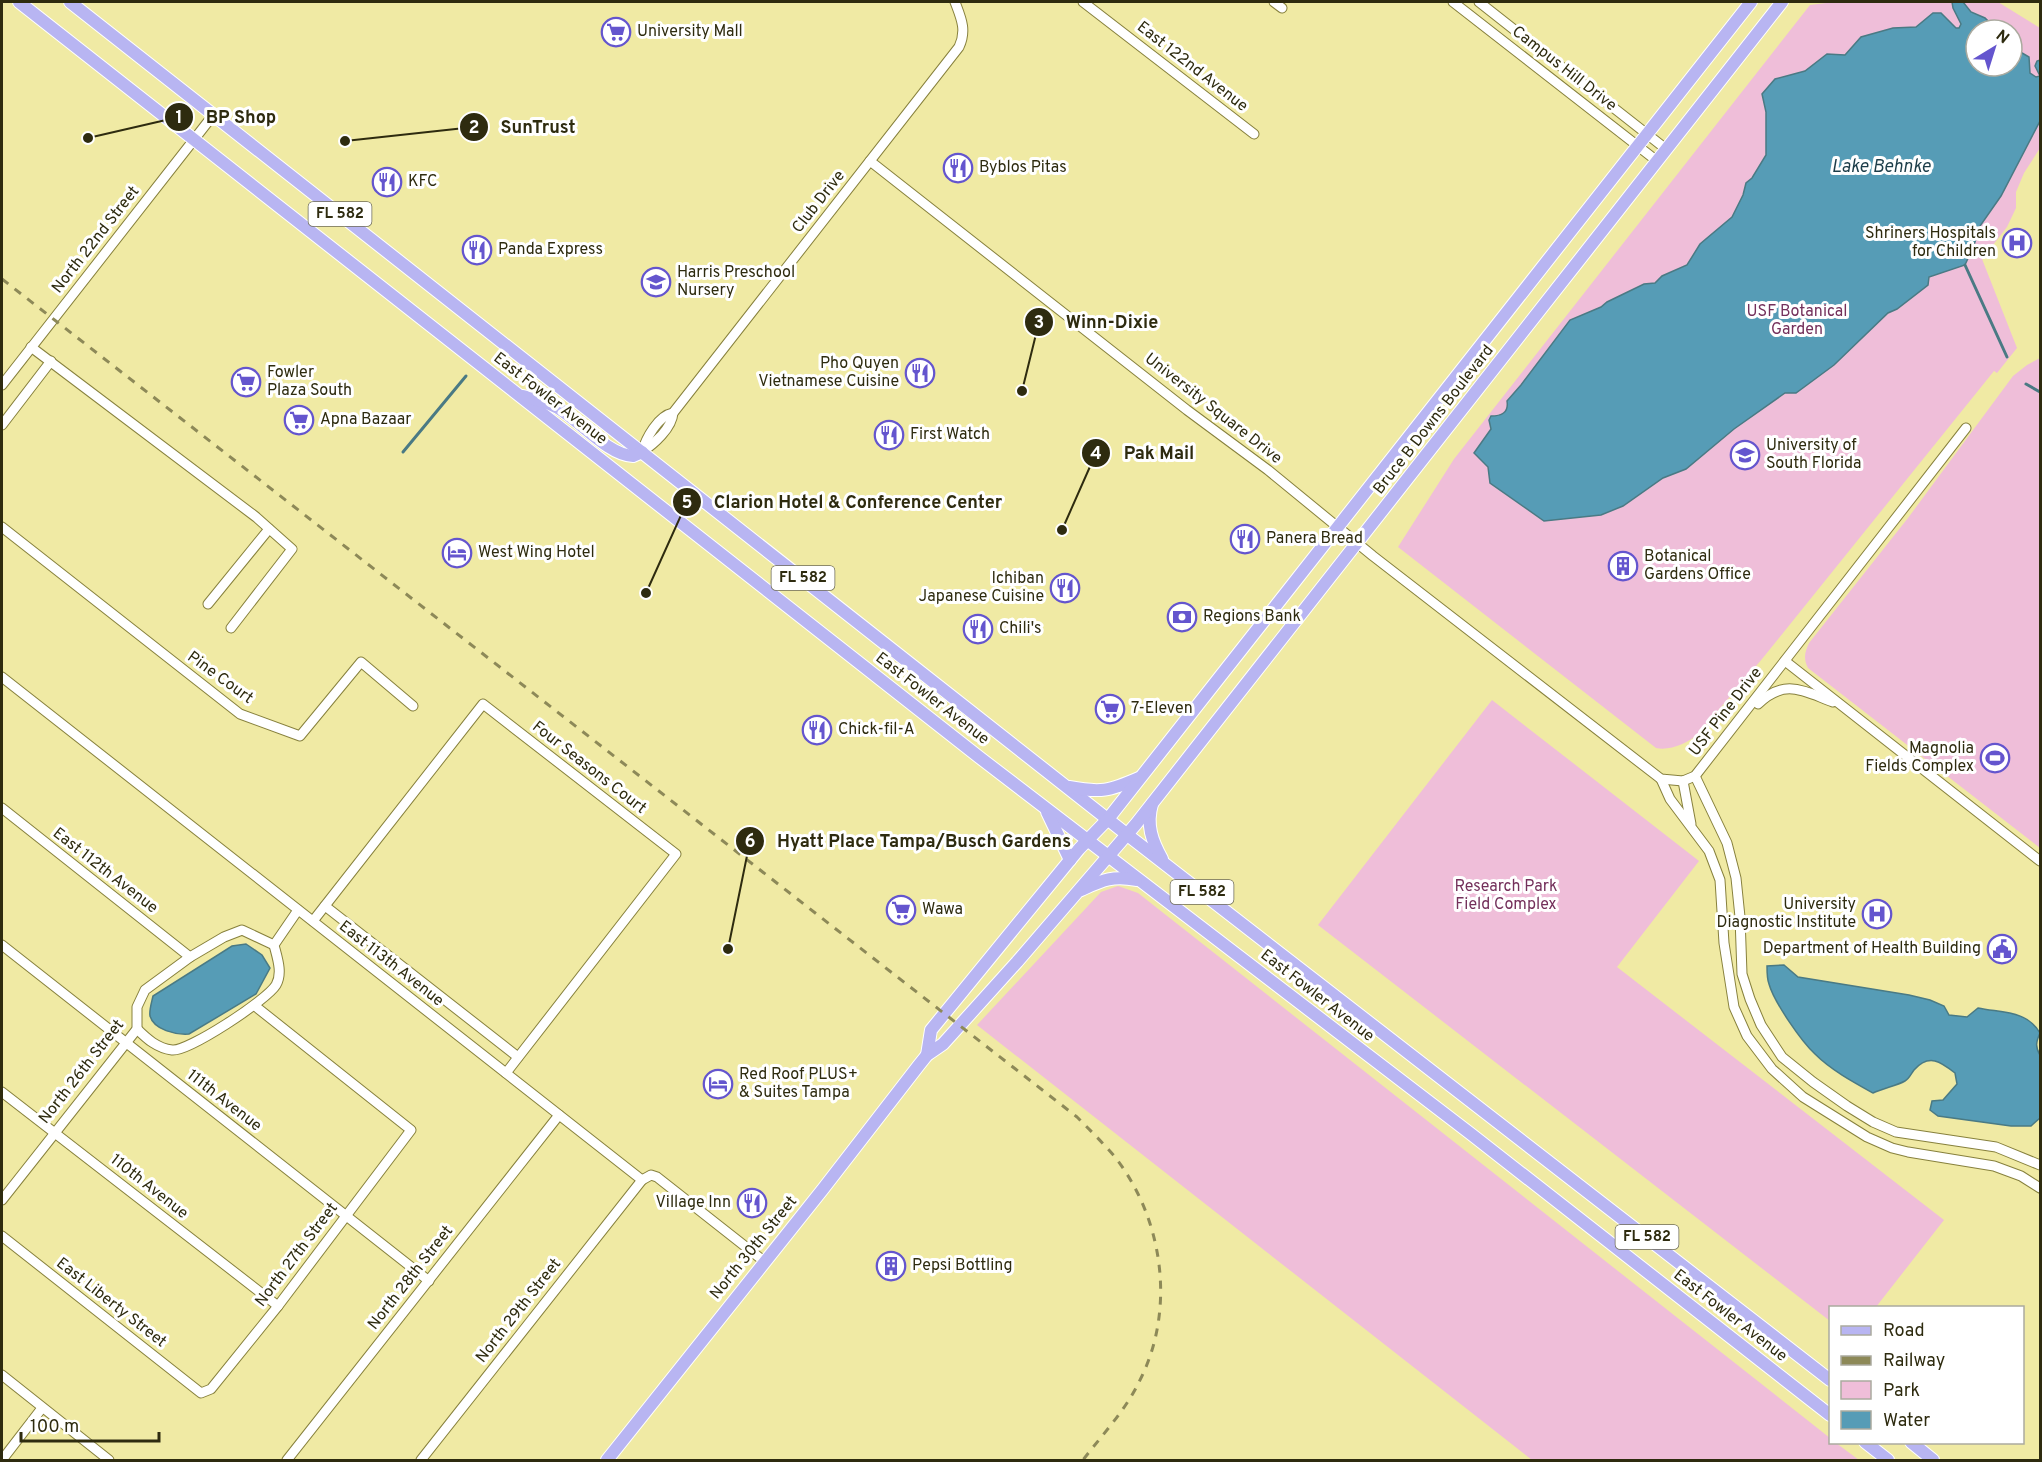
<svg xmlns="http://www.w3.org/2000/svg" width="2042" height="1462" font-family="Overpass,sans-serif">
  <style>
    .green { fill: #efbed9; fill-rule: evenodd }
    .water { fill: #569cb6; stroke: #4a7a84; stroke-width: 1.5 }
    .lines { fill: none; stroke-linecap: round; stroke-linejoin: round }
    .stream { stroke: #4a7a84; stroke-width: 3 }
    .minor-casing { stroke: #87813d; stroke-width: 11 }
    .major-casing { stroke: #fff; stroke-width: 14 }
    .minor { stroke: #fff; stroke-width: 9 }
    .major { stroke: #b8b5f2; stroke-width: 12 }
    .rail { stroke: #8d8958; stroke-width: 3; stroke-dasharray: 8 8; stroke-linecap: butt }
    .labels { text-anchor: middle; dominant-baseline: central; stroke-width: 6; stroke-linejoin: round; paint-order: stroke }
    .shield { fill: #fff; stroke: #6d6b57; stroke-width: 1.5 }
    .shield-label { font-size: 15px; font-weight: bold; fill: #2e2b0f }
    .poi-label { font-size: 16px; fill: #2e2b0f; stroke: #fff; text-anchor: start }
    .street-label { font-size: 16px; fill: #2e2b0f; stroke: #fff }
    .park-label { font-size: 16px; fill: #74305b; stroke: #fff }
    .water-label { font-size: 18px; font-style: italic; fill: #1c3d49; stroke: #fff }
    .leader { fill: none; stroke: #2e2b0f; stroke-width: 2 }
    .callout-dot { fill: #2e2b0f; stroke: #fff; stroke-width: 2 }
    .mark-label { font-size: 18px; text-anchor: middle; font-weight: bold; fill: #fff }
    .callout-label { font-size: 18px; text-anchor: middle; font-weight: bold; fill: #2e2b0f; stroke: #fff; stroke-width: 6; stroke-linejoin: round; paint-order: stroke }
  </style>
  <rect width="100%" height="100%" fill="#f0eaa4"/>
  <g class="green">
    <path d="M1834,2H1998L2040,28V148L2024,173L2016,192V208L2007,227L1982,259L2017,348L1997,373L1994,371L1762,659L1698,734C1688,743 1670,751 1656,748L1398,547L1454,459L1810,5ZM1976,30H2012V66H1976Z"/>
    <path d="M2040,358V848L1808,668C1803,658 1805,652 1809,643L1908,518L2013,376L2027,365Z"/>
    <polygon points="1492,700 1699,861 1617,967 1944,1220 1876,1307 1830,1308 1830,1321 1318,925"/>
    <polygon points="1118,886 1138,893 1830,1438 1830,1442 1836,1443 1859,1460 1532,1460 977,1025 1101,892"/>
  </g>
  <g class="water">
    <path d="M1952,2H1963L1971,12L1985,18L1997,30H1976V66H2012V47L2029,57L2030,73L2036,77L2040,76L2035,66L2037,61L2040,60V121L2001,196L1980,226L1974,245L1965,265L1929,277L1928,285L1897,309L1888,313L1834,365L1796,393H1785L1734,429L1686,469L1663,478L1623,506L1601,515L1544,521L1490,483L1488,467L1474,453L1491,429L1489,420L1491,416C1501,416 1509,413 1507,401L1521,385L1570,320L1601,307L1607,302L1644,284L1655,283L1662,276L1687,265L1700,244L1732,217L1743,195L1746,183L1752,178L1766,155V112L1762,94L1775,79L1805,71L1827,54L1845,55L1861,37L1893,28L1916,27L1933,13H1941L1956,28H1959L1961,24L1953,8Z"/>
    <path d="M246,944L262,955L270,968L256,994L189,1034C176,1035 154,1030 150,1016C149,1010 152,1001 153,996L232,946Z"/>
    <path d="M1784,965L1798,977L1909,995L1930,1000L1944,1006L1949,1015L1967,1017L1978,1008C2001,1013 2027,1010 2040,1033C2036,1042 2035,1047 2040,1055V1118L2031,1126H2011L1938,1116L1930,1110L1932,1101L1943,1100L1957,1084L1955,1073C1941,1062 1929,1053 1914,1070C1911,1074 1909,1079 1905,1081C1896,1086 1883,1088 1873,1093C1853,1082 1831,1070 1815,1054C1801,1041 1774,1002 1769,984C1767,979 1767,972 1767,966Z"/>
  </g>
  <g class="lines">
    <g class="stream">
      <polyline points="1965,265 2007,357"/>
      <polyline points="2026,384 2040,392"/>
      <polyline points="403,452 466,376"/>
    </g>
    <g class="minor-casing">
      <g id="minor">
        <polyline points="1083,2 1254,134"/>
        <polyline points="1274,2 1282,8"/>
        <polyline points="1453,2 1657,161"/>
        <polyline points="1479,2 1666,149"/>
        <polyline points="870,161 1187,410 1268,470 1373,556 1661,779 1683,781 1695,776 1966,428"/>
        <polyline points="31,347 256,517 292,549 231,628"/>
        <polyline points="2,385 214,114"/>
        <polyline points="2,425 51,361"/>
        <path d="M642,452C646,438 658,416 673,413L959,47C967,30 961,18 955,2"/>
        <path d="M642,452C654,444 672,428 673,413"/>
        <polyline points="2,527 240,714 300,736 361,662 413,706"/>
        <polyline points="208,604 269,529"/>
        <polyline points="1785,661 2040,861"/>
        <polyline points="2,677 642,1180"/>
        <path d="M1758,704C1785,678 1803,691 1833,702"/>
        <polyline points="1695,776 1727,843 1736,878 1740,917 1742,974 1750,999 1761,1025 1782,1057 1813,1082 1847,1106 1873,1122 1896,1132 1996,1147 2040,1165"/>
        <polyline points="1661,779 1670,799 1709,851 1720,880 1724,943 1734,1007 1747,1036 1772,1069 1803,1097 1867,1137 1892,1148 1908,1152 1994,1166 2021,1176 2040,1188"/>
        <polyline points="1683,781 1691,824"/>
        <polyline points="2,808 190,957"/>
        <polyline points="325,906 518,1057"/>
        <polyline points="313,921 483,704 676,854 506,1073"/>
        <polyline points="2,945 429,1281"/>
        <path d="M137,1029C147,1039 157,1048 172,1050C188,1052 267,1000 276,985C283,973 277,957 274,945L298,910"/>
        <polyline points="2,1092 278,1306"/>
        <polyline points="2,1200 137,1029 137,1007 145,990 190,957 224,937 242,930 274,945"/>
        <polyline points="2,1236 201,1393 211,1389 278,1306 411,1130 255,1006"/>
        <polyline points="2,1375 109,1460"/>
        <polyline points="2,1460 42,1408"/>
        <polyline points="287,1460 559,1115"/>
        <polyline points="421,1460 642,1180 651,1175 657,1177 765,1262"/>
      </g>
    </g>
    <g class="major-casing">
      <g id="major">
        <polyline points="19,2 979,757 1471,1134 1830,1415"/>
        <polyline points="70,2 1134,840 1830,1380"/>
        <path d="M523,396C535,399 547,402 558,408C580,421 608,455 633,456L642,452"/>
        <path d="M1069,787C1101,793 1109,791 1139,778"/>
        <path d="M1152,804C1146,825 1152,841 1162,859"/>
        <polyline points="1047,812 1070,860"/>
        <path d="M1081,890C1101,881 1112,875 1136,880"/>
        <polyline points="927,1055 931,1030 1079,849 1108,819 1751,2"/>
        <polyline points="1865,1442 1888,1460"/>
        <polyline points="1911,1442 1933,1460"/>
        <polyline points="607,1460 823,1189 919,1065 927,1055 943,1044 1017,962 1136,824 1782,2"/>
      </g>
    </g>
    <use href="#minor" class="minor"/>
    <use href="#major" class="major"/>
    <path class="rail" d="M2,279L1077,1117C1090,1130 1103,1143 1115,1157C1164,1220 1176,1311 1139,1382C1125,1411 1102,1435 1083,1460"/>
  </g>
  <defs>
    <g id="supermarket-ring" transform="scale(1.5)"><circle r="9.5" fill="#fff" stroke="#6455ce" stroke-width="1.5"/><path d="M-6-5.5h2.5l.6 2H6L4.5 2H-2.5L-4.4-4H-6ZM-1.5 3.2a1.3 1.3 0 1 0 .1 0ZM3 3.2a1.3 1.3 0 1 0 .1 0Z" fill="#6455ce"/></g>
    <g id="restaurant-ring" transform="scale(1.5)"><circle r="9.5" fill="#fff" stroke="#6455ce" stroke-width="1.5"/><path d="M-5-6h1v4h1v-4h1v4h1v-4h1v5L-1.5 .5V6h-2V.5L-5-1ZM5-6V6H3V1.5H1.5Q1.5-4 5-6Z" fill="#6455ce"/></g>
    <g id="hospital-ring" transform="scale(1.5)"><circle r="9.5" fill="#fff" stroke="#6455ce" stroke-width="1.5"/><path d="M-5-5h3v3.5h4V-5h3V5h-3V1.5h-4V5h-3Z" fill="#6455ce"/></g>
    <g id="school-ring" transform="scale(1.5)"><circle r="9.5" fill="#fff" stroke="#6455ce" stroke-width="1.5"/><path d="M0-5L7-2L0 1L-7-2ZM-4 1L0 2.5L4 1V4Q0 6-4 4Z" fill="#6455ce"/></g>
    <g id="university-ring" transform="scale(1.5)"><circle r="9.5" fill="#fff" stroke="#6455ce" stroke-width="1.5"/><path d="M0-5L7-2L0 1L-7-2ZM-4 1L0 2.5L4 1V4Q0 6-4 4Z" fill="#6455ce"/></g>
    <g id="hotel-ring" transform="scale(1.5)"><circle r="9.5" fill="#fff" stroke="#6455ce" stroke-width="1.5"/><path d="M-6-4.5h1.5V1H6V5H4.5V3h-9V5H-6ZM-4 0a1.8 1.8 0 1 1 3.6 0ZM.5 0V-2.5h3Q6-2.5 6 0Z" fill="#6455ce"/></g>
    <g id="building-ring" transform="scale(1.5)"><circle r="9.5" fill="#fff" stroke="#6455ce" stroke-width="1.5"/><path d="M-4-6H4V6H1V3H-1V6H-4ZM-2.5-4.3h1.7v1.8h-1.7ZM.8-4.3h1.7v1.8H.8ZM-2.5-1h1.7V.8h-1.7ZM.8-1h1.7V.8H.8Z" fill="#6455ce"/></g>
    <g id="bank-ring" transform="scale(1.5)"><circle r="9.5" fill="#fff" stroke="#6455ce" stroke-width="1.5"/><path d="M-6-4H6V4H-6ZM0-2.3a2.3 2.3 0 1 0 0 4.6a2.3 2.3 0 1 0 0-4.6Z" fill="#6455ce"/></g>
    <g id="stadium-ring" transform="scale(1.5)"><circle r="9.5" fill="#fff" stroke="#6455ce" stroke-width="1.5"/><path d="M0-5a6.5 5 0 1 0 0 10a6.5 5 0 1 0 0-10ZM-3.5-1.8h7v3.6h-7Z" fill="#6455ce"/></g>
    <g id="civic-ring" transform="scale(1.5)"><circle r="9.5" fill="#fff" stroke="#6455ce" stroke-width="1.5"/><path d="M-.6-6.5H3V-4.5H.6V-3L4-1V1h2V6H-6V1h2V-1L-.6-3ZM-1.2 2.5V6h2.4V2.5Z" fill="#6455ce"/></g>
  </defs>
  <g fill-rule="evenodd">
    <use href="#supermarket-ring" x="616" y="32"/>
    <use href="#restaurant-ring" x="958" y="168"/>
    <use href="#restaurant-ring" x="387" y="182"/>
    <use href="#hospital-ring" x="2017" y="243"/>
    <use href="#restaurant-ring" x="477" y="250"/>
    <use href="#school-ring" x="656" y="282"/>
    <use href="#restaurant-ring" x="920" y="373"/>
    <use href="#supermarket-ring" x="246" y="382"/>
    <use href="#supermarket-ring" x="299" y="420"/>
    <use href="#restaurant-ring" x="889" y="435"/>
    <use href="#university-ring" x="1745" y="455"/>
    <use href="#restaurant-ring" x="1245" y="539"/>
    <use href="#hotel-ring" x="457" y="553"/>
    <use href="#building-ring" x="1623" y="566"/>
    <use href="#restaurant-ring" x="1065" y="588"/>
    <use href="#bank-ring" x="1182" y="617"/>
    <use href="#restaurant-ring" x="978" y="629"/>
    <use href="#supermarket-ring" x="1110" y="709"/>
    <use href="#restaurant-ring" x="817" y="730"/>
    <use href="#stadium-ring" x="1995" y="758"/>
    <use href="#supermarket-ring" x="901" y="910"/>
    <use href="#hospital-ring" x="1877" y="914"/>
    <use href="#civic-ring" x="2002" y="949"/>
    <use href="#hotel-ring" x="718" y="1084"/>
    <use href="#restaurant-ring" x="752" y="1203"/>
    <use href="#building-ring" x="891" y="1266"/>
  </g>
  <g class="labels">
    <g class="shield">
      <rect x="308.5" y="202" width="63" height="24" rx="4.5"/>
      <rect x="771.5" y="566" width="63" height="24" rx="4.5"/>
      <rect x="1170.5" y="880" width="63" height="24" rx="4.5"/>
      <rect x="1615.5" y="1225" width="63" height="24" rx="4.5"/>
    </g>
    <g class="shield-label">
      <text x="340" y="214">FL 582</text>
      <text x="803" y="578">FL 582</text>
      <text x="1202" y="892">FL 582</text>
      <text x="1647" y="1237">FL 582</text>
    </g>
    <g class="poi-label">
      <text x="637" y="32">University Mall</text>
      <text x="979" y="168">Byblos Pitas</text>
      <text x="408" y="182">KFC</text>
      <text x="1996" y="234" text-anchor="end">Shriners Hospitals<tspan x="1996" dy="18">for Children</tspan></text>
      <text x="498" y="250">Panda Express</text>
      <text x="677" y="273">Harris Preschool<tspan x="677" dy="18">Nursery</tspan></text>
      <text x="899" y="364" text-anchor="end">Pho Quyen<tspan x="899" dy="18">Vietnamese Cuisine</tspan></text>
      <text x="267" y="373">Fowler<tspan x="267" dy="18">Plaza South</tspan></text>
      <text x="320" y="420">Apna Bazaar</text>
      <text x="910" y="435">First Watch</text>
      <text x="1766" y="446">University of<tspan x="1766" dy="18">South Florida</tspan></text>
      <text x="1266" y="539">Panera Bread</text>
      <text x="478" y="553">West Wing Hotel</text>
      <text x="1644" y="557">Botanical<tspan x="1644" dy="18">Gardens Office</tspan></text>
      <text x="1044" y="579" text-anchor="end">Ichiban<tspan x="1044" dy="18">Japanese Cuisine</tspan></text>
      <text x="1203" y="617">Regions Bank</text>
      <text x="999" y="629">Chili's</text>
      <text x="1131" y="709">7-Eleven</text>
      <text x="838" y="730">Chick-fil-A</text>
      <text x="1974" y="749" text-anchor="end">Magnolia<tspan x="1974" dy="18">Fields Complex</tspan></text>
      <text x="1856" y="905" text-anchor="end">University<tspan x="1856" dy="18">Diagnostic Institute</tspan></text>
      <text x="922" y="910">Wawa</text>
      <text x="1981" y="949" text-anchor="end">Department of Health Building</text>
      <text x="739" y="1075">Red Roof PLUS+<tspan x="739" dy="18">&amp; Suites Tampa</tspan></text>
      <text x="731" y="1203" text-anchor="end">Village Inn</text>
      <text x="912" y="1266">Pepsi Bottling</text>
    </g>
    <g class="street-label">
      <text transform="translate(1192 67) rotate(38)">East 122nd Avenue</text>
      <text transform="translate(1564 69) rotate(38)">Campus Hill Drive</text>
      <text transform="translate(819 202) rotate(-52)">Club Drive</text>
      <text transform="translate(96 240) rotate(-52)">North 22nd Street</text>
      <text transform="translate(550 399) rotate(38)">East Fowler Avenue</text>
      <text transform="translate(1213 409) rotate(38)">University Square Drive</text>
      <text transform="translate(1434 420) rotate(-52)">Bruce B Downs Boulevard</text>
      <text transform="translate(220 678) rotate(36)">Pine Court</text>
      <text transform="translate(932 699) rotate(38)">East Fowler Avenue</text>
      <text transform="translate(1726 712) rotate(-52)">USF Pine Drive</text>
      <text transform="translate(589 768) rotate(38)">Four Seasons Court</text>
      <text transform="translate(105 871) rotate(38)">East 112th Avenue</text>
      <text transform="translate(391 964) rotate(38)">East 113th Avenue</text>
      <text transform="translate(1317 996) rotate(38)">East Fowler Avenue</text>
      <text transform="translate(82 1072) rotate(-52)">North 26th Street</text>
      <text transform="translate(224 1101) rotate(38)">111th Avenue</text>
      <text transform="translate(149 1187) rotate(38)">110th Avenue</text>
      <text transform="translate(754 1248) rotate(-51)">North 30th Street</text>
      <text transform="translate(297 1255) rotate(-53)">North 27th Street</text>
      <text transform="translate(411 1278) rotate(-52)">North 28th Street</text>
      <text transform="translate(111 1303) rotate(38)">East Liberty Street</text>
      <text transform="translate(519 1311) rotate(-52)">North 29th Street</text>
      <text transform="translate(1730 1316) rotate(38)">East Fowler Avenue</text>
    </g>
    <g class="park-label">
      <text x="1797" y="312">USF Botanical<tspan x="1797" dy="18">Garden</tspan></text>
      <text x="1506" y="887">Research Park<tspan x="1506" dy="18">Field Complex</tspan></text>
    </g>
    <g class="water-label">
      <text x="1881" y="167">Lake Behnke</text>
    </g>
  </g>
  <path class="leader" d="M88 138L179 117M345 141L474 127M1022 391L1039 322M1062 530L1096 453M646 593L687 502M728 949L750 841"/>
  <g class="callout-dot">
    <circle cx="88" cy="138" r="6"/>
    <circle cx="345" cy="141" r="6"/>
    <circle cx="1022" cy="391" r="6"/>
    <circle cx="1062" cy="530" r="6"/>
    <circle cx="646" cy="593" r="6"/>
    <circle cx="728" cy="949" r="6"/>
    <circle cx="179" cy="117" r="15"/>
    <circle cx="474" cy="127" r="15"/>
    <circle cx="1039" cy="322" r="15"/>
    <circle cx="1096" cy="453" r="15"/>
    <circle cx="687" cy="502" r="15"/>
    <circle cx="750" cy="841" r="15"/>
  </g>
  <g class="mark-label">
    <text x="179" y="123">1</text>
    <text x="474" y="133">2</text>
    <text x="1039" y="328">3</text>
    <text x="1096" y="459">4</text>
    <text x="687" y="508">5</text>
    <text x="750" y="847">6</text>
  </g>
  <g class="callout-label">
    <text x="241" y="123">BP Shop</text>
    <text x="538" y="133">SunTrust</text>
    <text x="1112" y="328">Winn-Dixie</text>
    <text x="1159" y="459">Pak Mail</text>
    <text x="858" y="508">Clarion Hotel &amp; Conference Center</text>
    <text x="924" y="847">Hyatt Place Tampa/Busch Gardens</text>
  </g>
  <rect width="2042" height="1462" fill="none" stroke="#2e2b0f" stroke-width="6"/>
  <rect x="1829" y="1306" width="195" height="138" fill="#ffffff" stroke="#abaa9f" stroke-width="1.5"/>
  <rect x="1841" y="1326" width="30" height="9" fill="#b8b5f2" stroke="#abaa9f" stroke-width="1.5"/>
  <text x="1883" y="1336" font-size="18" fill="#2e2b0f">Road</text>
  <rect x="1841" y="1356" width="30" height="9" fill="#8d8958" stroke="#abaa9f" stroke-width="1.5"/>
  <text x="1883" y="1366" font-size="18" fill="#2e2b0f">Railway</text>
  <rect x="1841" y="1381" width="30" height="18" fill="#efbed9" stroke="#abaa9f" stroke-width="1.5"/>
  <text x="1883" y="1396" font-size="18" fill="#2e2b0f">Park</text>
  <rect x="1841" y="1411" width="30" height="18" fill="#569cb6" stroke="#abaa9f" stroke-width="1.5"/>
  <text x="1883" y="1426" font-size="18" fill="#2e2b0f">Water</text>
  <g transform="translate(1994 48) rotate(38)"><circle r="28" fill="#ffffff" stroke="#abaa9f" stroke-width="1.5"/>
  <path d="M0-4.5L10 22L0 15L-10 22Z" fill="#6455ce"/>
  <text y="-9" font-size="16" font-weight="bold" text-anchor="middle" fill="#2e2b0f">N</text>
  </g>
  <path d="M21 1432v9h138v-9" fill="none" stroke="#2e2b0f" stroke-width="3"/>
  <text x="30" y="1432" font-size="18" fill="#2e2b0f" stroke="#ffffff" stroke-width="4.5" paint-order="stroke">100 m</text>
</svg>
